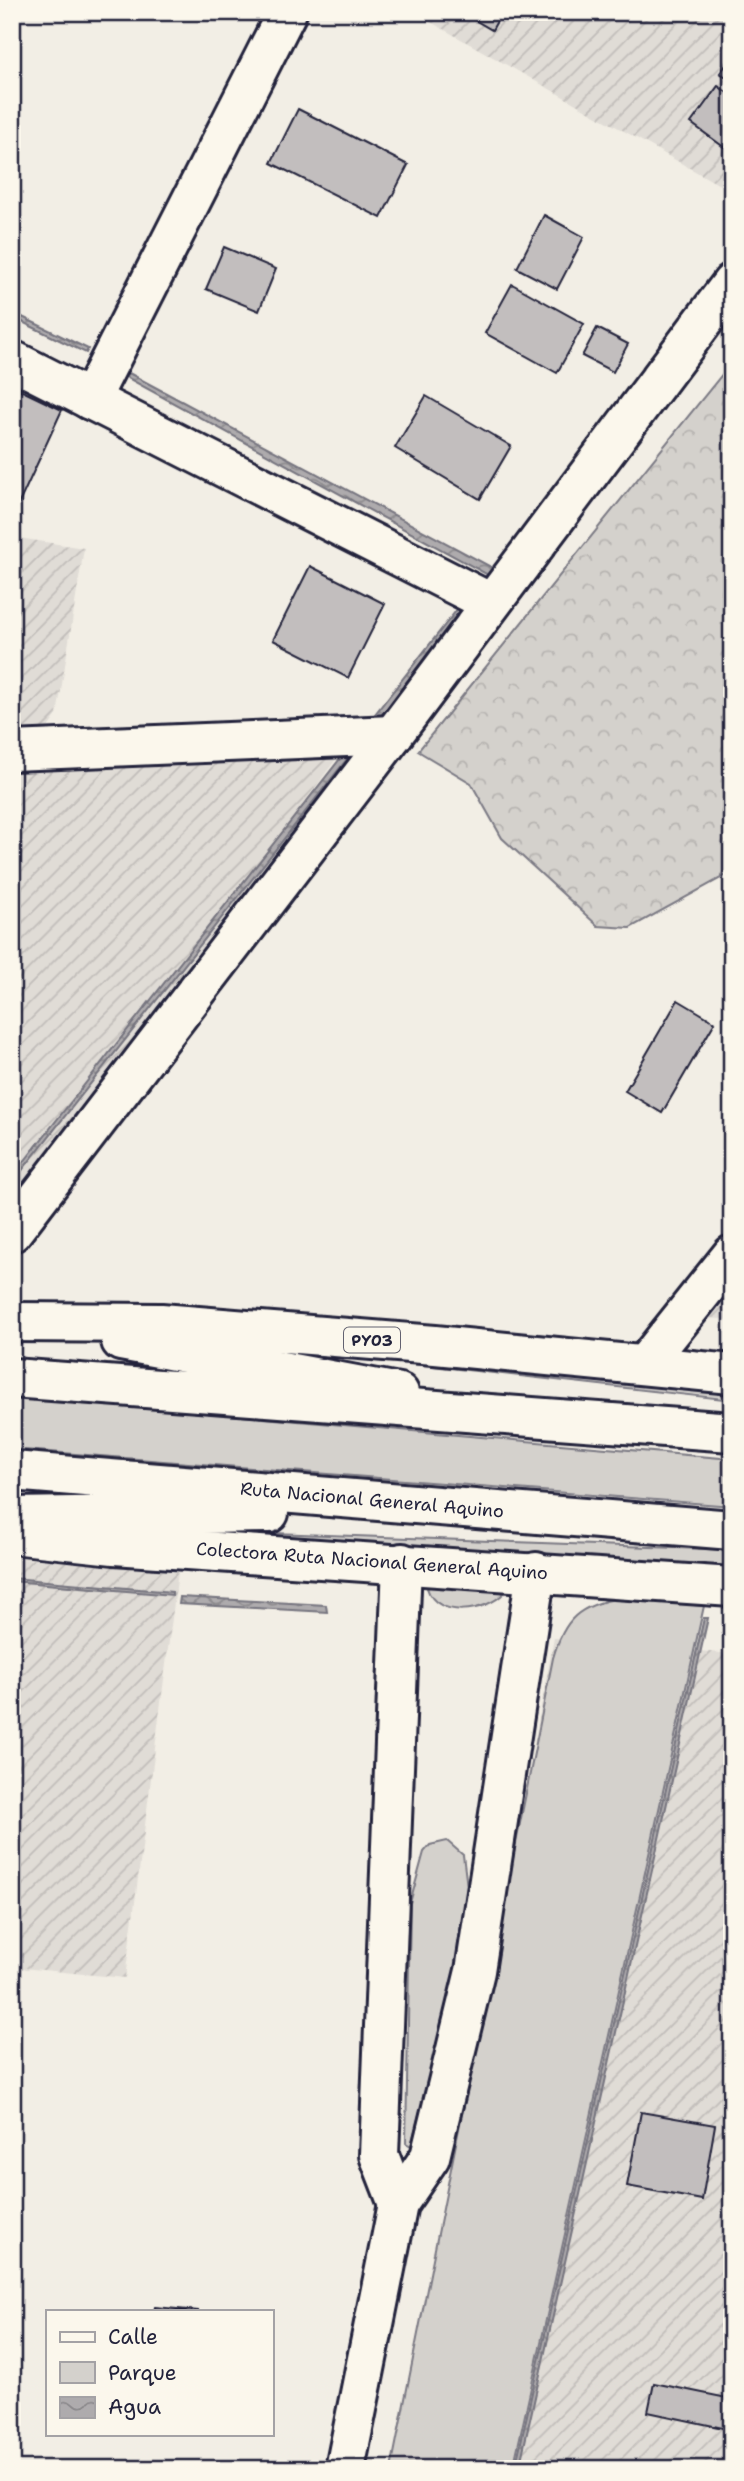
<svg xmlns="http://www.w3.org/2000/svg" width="744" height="2481" font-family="'Shantell Sans',sans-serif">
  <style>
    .industrial { fill: url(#industrial-furrows) }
    .green { fill: #d4d1cc; stroke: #7b7a84; stroke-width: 2 }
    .forest { fill: url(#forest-crowns); stroke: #7b7a84; stroke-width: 2 }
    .water { fill: url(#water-waves); stroke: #76747f; stroke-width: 2 }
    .building { fill: #c2bebe; stroke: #22223b; stroke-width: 2 }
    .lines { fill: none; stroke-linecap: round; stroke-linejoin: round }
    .street-casing { stroke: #22223b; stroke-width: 44 }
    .secondary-casing { stroke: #22223b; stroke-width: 44 }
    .primary-casing { stroke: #22223b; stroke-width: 44 }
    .highway-casing { stroke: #22223b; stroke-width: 44 }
    .street { stroke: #fbf7ec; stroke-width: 38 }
    .secondary { stroke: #fbf7ec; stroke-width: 38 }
    .primary { stroke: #fbf7ec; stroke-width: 38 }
    .highway { stroke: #fbf7ec; stroke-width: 38 }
    .labels { text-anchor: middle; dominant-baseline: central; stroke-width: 6; stroke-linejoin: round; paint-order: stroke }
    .shield { fill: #fbf7ec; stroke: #636270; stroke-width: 2 }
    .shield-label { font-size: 16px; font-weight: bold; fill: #22223b }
    .street-label { font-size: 18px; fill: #22223b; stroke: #fbf7ec }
  </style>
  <defs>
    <pattern id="industrial-furrows" width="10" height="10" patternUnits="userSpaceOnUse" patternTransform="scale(1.75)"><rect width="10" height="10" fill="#e0dcd6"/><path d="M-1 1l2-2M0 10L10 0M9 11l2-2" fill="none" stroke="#c0bcb9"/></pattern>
    <pattern id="forest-crowns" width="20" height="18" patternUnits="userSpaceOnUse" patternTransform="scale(1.75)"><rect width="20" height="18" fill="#d4d1cc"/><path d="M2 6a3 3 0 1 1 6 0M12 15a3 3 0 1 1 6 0" fill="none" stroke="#b6b3b0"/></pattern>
    <pattern id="water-waves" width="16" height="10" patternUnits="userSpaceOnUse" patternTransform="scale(1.75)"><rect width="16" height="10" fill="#aeabad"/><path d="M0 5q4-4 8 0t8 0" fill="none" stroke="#8d8b8e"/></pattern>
  </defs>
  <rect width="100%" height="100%" fill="#f2eee5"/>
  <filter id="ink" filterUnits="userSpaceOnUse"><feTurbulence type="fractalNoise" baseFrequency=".0143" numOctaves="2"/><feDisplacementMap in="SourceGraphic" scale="14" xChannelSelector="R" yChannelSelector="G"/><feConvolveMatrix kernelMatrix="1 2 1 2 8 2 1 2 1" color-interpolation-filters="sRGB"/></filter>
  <g filter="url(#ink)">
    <g class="industrial">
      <polygon points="413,12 732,12 732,192"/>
      <polygon points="12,537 84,548 57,715 38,742 348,743 302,805 336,804 12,1215"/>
      <polygon points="732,1275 732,1320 697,1317"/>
      <polygon points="12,1557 178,1572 125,1978 12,1967"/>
      <polygon points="554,1638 732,1654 732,2469 400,2469"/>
    </g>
    <g class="green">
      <polygon points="219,1342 732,1391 732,1400"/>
      <polygon points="12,1396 732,1459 732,1506 12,1449"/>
      <polygon points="113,1527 732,1550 732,1570"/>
      <path d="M432,1586L499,1589L504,1593C486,1612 437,1620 427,1588Z"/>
      <path d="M620,1598L704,1606L513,2469H391L553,1658C564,1619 579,1605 620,1598Z"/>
      <polygon points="447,1841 463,1855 467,1887 454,1978 411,2146 406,2143 410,1903 424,1852 430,1845"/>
    </g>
    <polygon class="forest" points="732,362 732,872 630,928 598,926 502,838 471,783 418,751"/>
    <g class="water">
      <polygon points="12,312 88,349 86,353 12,317"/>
      <polygon points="127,372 493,568 488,575 124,376"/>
      <polygon points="459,607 464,611 12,1183 12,1177"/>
      <polygon points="12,1578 172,1592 172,1595 12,1581"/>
      <polygon points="180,1597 326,1605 327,1612 179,1604"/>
      <polygon points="704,1618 708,1618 519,2469 515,2469"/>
    </g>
    <g class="building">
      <polygon points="461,12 502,12 492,30"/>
      <polygon points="732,57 732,81 720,73"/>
      <polygon points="718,86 732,96 732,153 691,123"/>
      <polygon points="298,109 408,165 381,218 271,163"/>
      <polygon points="544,215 584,237 557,289 517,268"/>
      <polygon points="224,247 276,269 259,311 206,289"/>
      <polygon points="512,284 584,324 557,373 485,333"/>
      <polygon points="597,328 628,344 613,372 582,356"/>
      <polygon points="12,386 62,410 14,514 12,514"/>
      <polygon points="426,396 511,446 480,499 395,448"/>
      <polygon points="310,566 385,604 348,678 273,640"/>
      <polygon points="678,1000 715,1022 662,1113 625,1091"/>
      <polygon points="641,2112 715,2125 702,2200 627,2186"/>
      <polygon points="155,2307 199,2311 154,2311"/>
      <polygon points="654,2383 732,2399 732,2430 648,2412"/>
    </g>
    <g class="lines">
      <g class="street-casing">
        <g id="street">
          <polyline points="12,360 489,602"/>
          <polyline points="90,400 287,12"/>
          <polyline points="12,751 393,735"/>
          <polyline points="12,1232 393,735 732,283"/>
          <polyline points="645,1364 732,1255"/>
        </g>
      </g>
      <g class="secondary-casing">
        <g id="secondary">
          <polyline points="398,2204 379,2155 402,1563"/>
          <polyline points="345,2469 398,2204 430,2157 475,1971 536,1572"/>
        </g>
      </g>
      <g class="primary-casing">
        <g id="primary">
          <polyline points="12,1322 161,1323 435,1345 732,1374"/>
          <polyline points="121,1341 399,1393"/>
          <polyline points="12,1534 114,1545 732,1587"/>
        </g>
      </g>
      <g class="highway-casing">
        <g id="highway">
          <polyline points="12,1378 732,1432"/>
          <polyline points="12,1471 732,1530"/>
          <polyline points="12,1517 269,1513"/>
        </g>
      </g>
      <use href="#street" class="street"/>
      <use href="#secondary" class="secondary"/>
      <use href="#primary" class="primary"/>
      <use href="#highway" class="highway"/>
    </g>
  </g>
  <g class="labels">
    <rect class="shield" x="344" y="1327.5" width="56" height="25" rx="5"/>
    <g class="shield-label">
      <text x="372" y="1340">PY03</text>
    </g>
    <g class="street-label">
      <text transform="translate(372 1500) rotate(5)">Ruta Nacional General Aquino</text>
      <text transform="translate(372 1561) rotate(4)">Colectora Ruta Nacional General Aquino</text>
    </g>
  </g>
  <rect width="744" height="2481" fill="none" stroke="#fbf7ec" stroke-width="42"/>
  <rect x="21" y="21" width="702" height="2439" fill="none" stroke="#22223b" stroke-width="2.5" filter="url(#ink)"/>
  <rect x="46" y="2310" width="228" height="126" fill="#fbf7ec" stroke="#a4a2a5" stroke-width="2"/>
  <rect x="60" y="2332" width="35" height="10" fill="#fbf7ec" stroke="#a4a2a5" stroke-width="2"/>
  <text x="108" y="2344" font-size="21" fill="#22223b">Calle</text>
  <rect x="60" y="2362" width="35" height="21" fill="#d4d1cc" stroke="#a4a2a5" stroke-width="2"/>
  <text x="108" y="2380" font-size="21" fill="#22223b">Parque</text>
  <rect x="60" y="2397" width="35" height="21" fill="url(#water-waves)" stroke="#a4a2a5" stroke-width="2"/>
  <text x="108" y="2414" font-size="21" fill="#22223b">Agua</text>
</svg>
